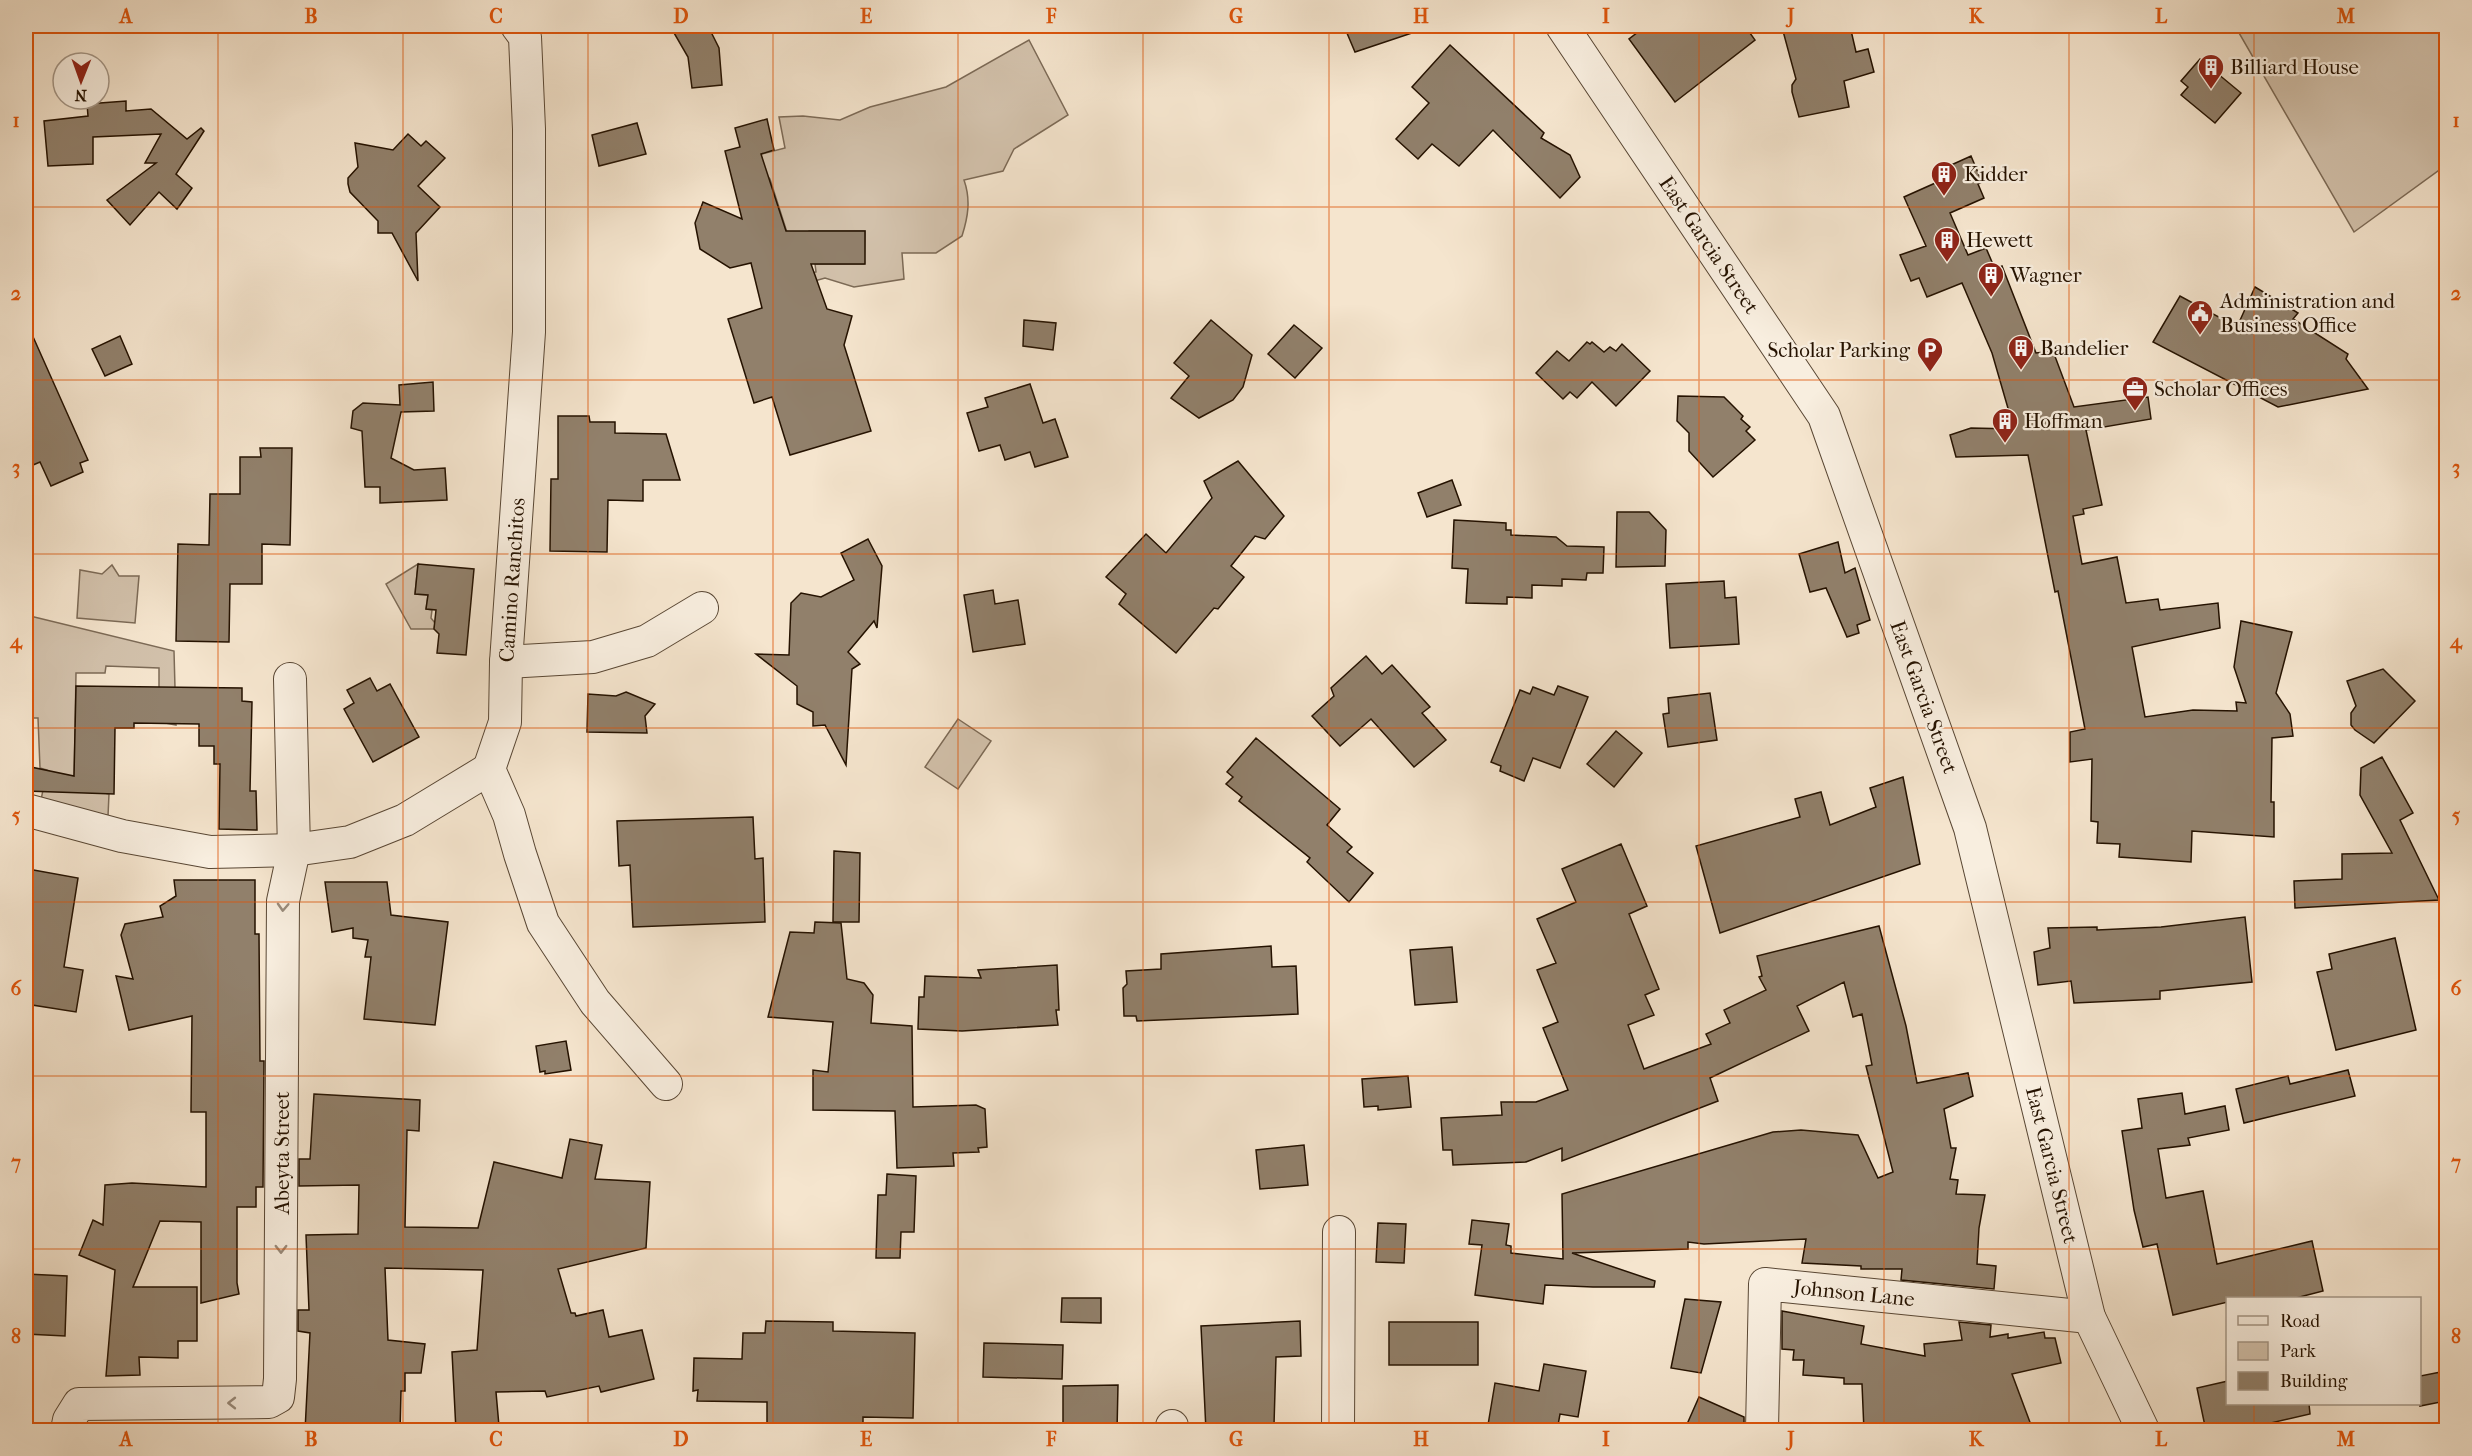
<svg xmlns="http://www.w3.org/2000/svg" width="2472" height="1456" font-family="'IM FELL French Canon',serif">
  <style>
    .green { fill: #d2c1ab; stroke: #7c6a56; stroke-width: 1.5 }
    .building { fill: #91806b; stroke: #251200; stroke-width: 1.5 }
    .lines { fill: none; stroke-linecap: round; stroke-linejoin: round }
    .street-casing { stroke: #594734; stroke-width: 34 }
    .street { stroke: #f8eedf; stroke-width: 32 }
    .oneway { stroke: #998b7b }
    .grid { fill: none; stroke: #de550b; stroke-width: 1.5; stroke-opacity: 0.55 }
    .labels { text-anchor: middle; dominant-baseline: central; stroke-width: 4.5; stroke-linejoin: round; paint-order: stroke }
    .poi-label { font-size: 21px; fill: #251200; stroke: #f8eedf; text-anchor: start }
    .street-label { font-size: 21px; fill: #251200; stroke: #f8eedf }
    .neatline { fill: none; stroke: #de550b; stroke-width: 2 }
    .grid-label { font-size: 20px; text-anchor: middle; font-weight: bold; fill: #de550b }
  </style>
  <rect width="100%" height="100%" fill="#f5e5ce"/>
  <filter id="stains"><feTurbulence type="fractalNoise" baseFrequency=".00333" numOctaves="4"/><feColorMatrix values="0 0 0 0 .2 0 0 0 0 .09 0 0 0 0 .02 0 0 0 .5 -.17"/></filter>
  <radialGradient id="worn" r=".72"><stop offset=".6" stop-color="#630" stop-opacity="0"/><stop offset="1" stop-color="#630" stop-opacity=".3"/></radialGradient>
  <g class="green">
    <polygon points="2235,26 2446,26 2446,165 2354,232"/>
    <path d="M1029,40L1068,115L1014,149L1003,171L964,180C971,200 968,217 962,236L936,253H902L904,279L854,287L825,278L804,284L783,280L816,272L815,264H864L865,231H809L792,248L770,179L751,157L785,148L779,117L803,116L840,120L870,107L946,87Z"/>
    <polygon points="418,564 415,594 428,595 426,609 432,610 431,618 435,623 434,629 411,629 386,584"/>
    <polygon points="112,565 119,576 139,576 135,623 77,618 80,570 102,574"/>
    <polygon points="26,615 174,651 176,725 166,723 159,688 159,668 106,666 105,673 76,673 74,786 109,794 108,816 41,800 47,770 40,768 38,718 29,718 26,675"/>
    <polygon points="958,719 991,741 958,789 925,767"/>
  </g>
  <g class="building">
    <polygon points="670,26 708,26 719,48 722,85 692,88 688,57"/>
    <polygon points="1344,26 1421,26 1421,30 1355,52"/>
    <polygon points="1646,26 1745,26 1755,40 1675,102 1629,39"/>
    <polygon points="1802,26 1850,26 1856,52 1868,49 1874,72 1844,81 1849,107 1799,117 1792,92 1792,85 1796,79 1783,31"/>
    <polygon points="1450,45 1544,133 1541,138 1570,155 1580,177 1560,198 1493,130 1459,166 1432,144 1418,159 1396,139 1429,103 1412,87"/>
    <polygon points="2200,59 2241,93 2215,123 2181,95 2188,87 2181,81"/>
    <polygon points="126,101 126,111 151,109 187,139 201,128 204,131 176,174 192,188 177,209 159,192 130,225 107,200 156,163 145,163 161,134 93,137 93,164 48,166 44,121 88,116 87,104"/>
    <polygon points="767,119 774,150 761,154 786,231 865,231 865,264 811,264 827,309 852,316 844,345 871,431 790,455 772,397 754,403 728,319 762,308 751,263 730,268 700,249 695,223 703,202 742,219 725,151 740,147 735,128"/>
    <polygon points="637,123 646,154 599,166 592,135"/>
    <polygon points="408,134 421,146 426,141 445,158 418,186 440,207 416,233 418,281 392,233 378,233 378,221 350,192 348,184 348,178 358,167 355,143 393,150"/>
    <polygon points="1971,156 1982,182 1978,184 1984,198 1950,213 1968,255 1986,248 1995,269 2002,266 2036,353 2053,351 2074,407 2148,397 2151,419 2086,430 2102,505 2083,509 2084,514 2073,516 2082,564 2117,557 2126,603 2158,599 2160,610 2218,603 2220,628 2132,647 2145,717 2193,710 2237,711 2236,702 2246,703 2234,667 2241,621 2292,632 2276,693 2290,714 2293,736 2272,738 2271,802 2274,802 2274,837 2192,831 2191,862 2119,857 2120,844 2097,843 2098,822 2091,821 2092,759 2070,762 2070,732 2085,729 2058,591 2055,592 2028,455 1956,457 1950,435 1971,428 2014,429 1992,353 1962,283 1927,297 1919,278 1911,281 1900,255 1926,246 1904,197 1942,180 1938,171"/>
    <polygon points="2255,287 2298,313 2293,319 2348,354 2346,359 2368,389 2278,407 2153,342 2180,296 2237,327"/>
    <polygon points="1024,320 1056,323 1053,350 1023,346"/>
    <polygon points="1211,320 1252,355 1243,387 1233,400 1199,418 1171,398 1189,376 1174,363"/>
    <polygon points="26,321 88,460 80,463 83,472 51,486 40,462 26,468"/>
    <polygon points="1294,325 1322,348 1295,378 1268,354"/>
    <polygon points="120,336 132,364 105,376 92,349"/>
    <polygon points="1587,342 1590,344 1592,342 1604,352 1610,347 1616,351 1622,344 1650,371 1616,406 1592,382 1577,398 1570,392 1563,399 1536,373 1557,351 1569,361"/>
    <polygon points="433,382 434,411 401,412 391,458 414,470 445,468 447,500 380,503 380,487 365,487 362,431 351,428 353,411 363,403 400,405 399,385"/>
    <polygon points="1030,384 1043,423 1055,419 1068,457 1035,467 1030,452 1005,460 1000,445 979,451 967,413 988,407 985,398"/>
    <polygon points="1678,396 1724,397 1743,416 1741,419 1750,427 1746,431 1755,440 1713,477 1689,451 1689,433 1677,421"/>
    <polygon points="558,416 589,416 590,422 615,422 615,433 666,434 680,480 643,480 643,501 608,500 607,552 550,551 551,479 558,479"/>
    <polygon points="260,448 292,448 290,545 262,544 262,584 230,584 229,642 176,641 178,544 209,545 210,494 240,494 240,457 261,457"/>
    <polygon points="1238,461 1284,516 1265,539 1255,536 1231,566 1244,577 1218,609 1214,608 1176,653 1119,604 1126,594 1106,577 1146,534 1166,553 1212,498 1204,481"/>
    <polygon points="1452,480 1461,505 1427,517 1418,493"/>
    <polygon points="1617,512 1649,512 1666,530 1665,566 1616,567"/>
    <polygon points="1454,520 1506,523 1506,530 1511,530 1511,535 1556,537 1567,546 1604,547 1603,573 1587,573 1586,580 1562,579 1562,586 1532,585 1532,598 1507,597 1507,604 1466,603 1468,569 1452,568"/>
    <polygon points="868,539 882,566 877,628 874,621 848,652 860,664 852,669 846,765 825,725 813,726 813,712 797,704 797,686 756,654 789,655 791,603 801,593 821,597 854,580 841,553"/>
    <polygon points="1838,542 1845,573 1855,568 1870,620 1857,625 1859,633 1847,637 1826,588 1810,592 1799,554"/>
    <polygon points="418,564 474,569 466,655 437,653 439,634 434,629 436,610 426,609 428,595 415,594"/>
    <polygon points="1724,581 1725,598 1736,597 1739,644 1670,648 1666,584"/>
    <polygon points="993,590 995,604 1018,600 1025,644 973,652 964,595"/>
    <polygon points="1366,656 1382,674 1392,665 1430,707 1422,713 1446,740 1414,767 1371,719 1340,746 1312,716 1334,696 1331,688"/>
    <polygon points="2383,669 2415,701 2374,743 2355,730 2351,725 2351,713 2356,706 2347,681"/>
    <polygon points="370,678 377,691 390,684 419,737 373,762 344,709 354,703 347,690"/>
    <polygon points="76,686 242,688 242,701 252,702 250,791 256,791 257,830 219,829 220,764 214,764 214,746 199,746 199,724 134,723 134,728 115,728 114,794 26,791 26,766 74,776"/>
    <polygon points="1558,686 1588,697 1560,768 1533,758 1524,781 1500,771 1501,766 1491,762 1520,690 1530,694 1533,687 1554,695"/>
    <polygon points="626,692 655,704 645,716 647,733 587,732 588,694 616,696"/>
    <polygon points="1710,693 1717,740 1668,747 1663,714 1669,713 1668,698"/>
    <polygon points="1616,731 1642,753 1614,787 1587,764"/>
    <polygon points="1256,738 1340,809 1327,825 1352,847 1347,852 1373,873 1349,902 1307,862 1310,858 1239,801 1242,797 1226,784 1233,777 1227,772"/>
    <polygon points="2382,757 2413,813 2400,820 2439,900 2295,908 2294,881 2342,879 2342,854 2392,853 2360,795 2361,768"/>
    <polygon points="1903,777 1920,864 1720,933 1696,846 1800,817 1795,799 1821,792 1830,825 1876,807 1870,788"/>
    <polygon points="753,817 755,859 763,858 765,922 633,927 630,865 619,866 617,821"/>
    <polygon points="1621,844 1647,906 1629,914 1659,989 1645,995 1654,1015 1628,1025 1644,1069 1711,1044 1706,1034 1730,1023 1724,1010 1766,990 1759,977 1762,976 1757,956 1879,926 1906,1026 1917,1083 1968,1073 1973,1096 1944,1109 1951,1148 1956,1148 1950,1179 1958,1180 1956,1194 1985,1195 1979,1228 1977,1264 1996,1266 1994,1289 1901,1280 1902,1269 1861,1269 1861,1266 1802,1263 1806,1239 1704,1244 1688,1242 1688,1249 1572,1253 1655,1281 1654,1287 1593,1287 1545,1285 1543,1304 1475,1295 1482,1245 1469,1244 1472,1220 1509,1224 1506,1245 1511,1246 1511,1253 1563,1259 1562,1194 1773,1132 1801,1130 1858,1135 1878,1178 1893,1172 1866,1066 1872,1065 1862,1014 1853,1017 1844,982 1797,1006 1809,1031 1710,1078 1718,1101 1562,1161 1562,1148 1526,1162 1453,1165 1452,1150 1443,1150 1441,1118 1502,1115 1501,1102 1536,1102 1568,1090 1543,1028 1558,1022 1537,970 1556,963 1537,919 1576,902 1562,869"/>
    <polygon points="834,851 860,853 859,922 833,922"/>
    <polygon points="28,869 78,878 64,967 83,970 76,1012 26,1004 26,885"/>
    <polygon points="174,880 255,880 255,934 259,934 260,1061 264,1061 263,1187 256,1187 256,1207 237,1207 237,1283 239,1294 201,1303 201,1222 160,1221 133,1287 197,1287 197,1341 178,1341 178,1358 139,1357 140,1375 106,1376 115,1270 79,1255 93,1220 103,1225 105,1185 132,1183 206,1187 206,1112 191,1112 192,1016 129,1030 116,976 133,979 121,935 125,924 163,917 160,906 176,896"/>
    <polygon points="325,882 387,882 391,915 448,922 435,1025 364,1019 371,957 365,957 368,940 353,938 353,928 332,932"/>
    <polygon points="2245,917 2252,982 2160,991 2160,999 2074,1003 2071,981 2038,985 2034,952 2050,948 2048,928 2097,927 2097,930 2161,927"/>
    <polygon points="815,922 841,923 847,979 864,983 873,995 871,1023 912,1026 913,1107 976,1105 985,1109 987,1147 978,1148 979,1152 953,1153 954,1166 897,1168 895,1111 813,1110 813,1070 828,1072 833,1022 768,1017 790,932 814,933"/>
    <polygon points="2395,938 2416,1030 2336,1050 2317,972 2332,969 2329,954"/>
    <polygon points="1271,946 1272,967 1296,966 1298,1014 1137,1021 1136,1016 1124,1016 1123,988 1127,984 1126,971 1161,969 1161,954"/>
    <polygon points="1452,947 1457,1002 1415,1005 1410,950"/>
    <polygon points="1057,965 1059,1010 1056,1010 1058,1025 962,1031 918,1029 919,997 924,997 925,976 981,978 978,970"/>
    <polygon points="566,1041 571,1070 545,1074 545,1071 540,1072 536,1046"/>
    <polygon points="2348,1070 2355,1096 2244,1123 2236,1089 2288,1076 2290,1084"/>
    <polygon points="1408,1076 1411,1107 1378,1110 1378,1106 1364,1107 1362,1079"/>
    <polygon points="2182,1093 2185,1114 2225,1106 2229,1130 2188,1138 2190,1145 2158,1149 2166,1198 2203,1191 2217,1264 2312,1241 2323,1291 2292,1299 2228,1299 2228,1302 2173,1315 2157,1244 2143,1247 2134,1210 2122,1131 2142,1128 2138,1099"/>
    <polygon points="314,1094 420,1100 419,1131 407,1130 405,1227 478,1228 494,1162 562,1178 570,1139 602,1145 595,1179 650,1182 646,1248 558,1269 571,1313 575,1313 576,1316 603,1310 609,1337 642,1330 654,1379 601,1392 599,1386 547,1397 545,1391 496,1392 499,1426 486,1426 486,1431 456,1431 452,1352 477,1350 483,1270 385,1268 388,1340 425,1344 421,1373 405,1373 405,1391 401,1391 400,1431 305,1431 310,1333 298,1331 298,1310 309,1310 306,1235 358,1234 359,1185 299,1186 299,1159 310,1159"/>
    <polygon points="1304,1145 1308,1185 1260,1189 1256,1150"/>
    <polygon points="887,1174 916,1176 914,1232 901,1232 900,1258 876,1258 878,1195 886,1195"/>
    <polygon points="1378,1223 1406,1224 1404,1263 1376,1262"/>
    <polygon points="26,1274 67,1276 65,1336 26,1334"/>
    <polygon points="1062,1298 1101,1298 1101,1323 1061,1322"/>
    <polygon points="1685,1299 1721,1302 1701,1373 1671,1368"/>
    <polygon points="1782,1311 1864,1326 1861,1344 1925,1356 1924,1344 1962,1340 1959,1322 1991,1325 1990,1337 2008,1334 2008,1338 2044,1332 2045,1338 2055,1338 2061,1363 2012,1374 2031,1425 2011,1431 1864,1431 1862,1384 1844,1384 1844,1378 1803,1375 1804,1360 1793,1360 1794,1350 1782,1349"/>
    <polygon points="766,1321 833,1322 833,1331 915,1333 913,1418 863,1417 863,1428 856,1428 856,1431 818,1431 818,1426 767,1426 767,1402 697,1401 698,1390 693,1391 694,1358 742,1359 743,1333 765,1333"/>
    <polygon points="1300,1321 1301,1356 1276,1357 1274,1425 1257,1424 1257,1431 1206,1431 1201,1326"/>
    <rect x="1389" y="1322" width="89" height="43"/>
    <polygon points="984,1343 1063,1345 1062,1379 983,1377"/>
    <polygon points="1544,1364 1586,1371 1578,1417 1560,1414 1557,1431 1487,1431 1495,1383 1539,1391"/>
    <polygon points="2446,1371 2446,1401 2420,1406 2420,1376"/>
    <polygon points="2228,1381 2228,1404 2309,1404 2310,1414 2236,1431 2206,1431 2197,1388"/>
    <polygon points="1118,1385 1117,1431 1063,1431 1063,1386"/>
    <polygon points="1699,1397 1744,1417 1744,1431 1684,1431"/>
  </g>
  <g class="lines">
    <g class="street-casing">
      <g id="street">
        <polyline points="517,26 525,37 529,129 529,332 506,662 505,722 489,769 509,815 520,854 543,923 595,1002 666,1084"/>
        <polyline points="1562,26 1824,416 1970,828 2089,1317 2143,1430"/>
        <polyline points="506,662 593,657 647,641 702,608"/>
        <polyline points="26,810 122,836 210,852 294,850 350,842 405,820 489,769"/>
        <polyline points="1172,1426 1172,1430"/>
        <polyline points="67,1430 69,1420 79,1404 269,1402 278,1397 280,1379 283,901 294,850 290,679"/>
        <polyline points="1338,1430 1339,1232"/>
        <polyline points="1762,1430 1765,1284 2089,1317"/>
      </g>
    </g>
    <use href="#street" class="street"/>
  </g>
  <defs><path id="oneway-chevron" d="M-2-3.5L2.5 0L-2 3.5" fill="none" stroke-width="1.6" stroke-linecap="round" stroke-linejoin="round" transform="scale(1.5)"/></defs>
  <g class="oneway">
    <use href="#oneway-chevron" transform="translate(283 907) rotate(93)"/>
    <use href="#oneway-chevron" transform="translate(281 1249) rotate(90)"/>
    <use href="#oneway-chevron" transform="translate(232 1403) rotate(180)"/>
  </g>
  <path class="grid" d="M218,26V1430M403,26V1430M588,26V1430M773,26V1430M958,26V1430M1143,26V1430M1329,26V1430M1514,26V1430M1699,26V1430M1884,26V1430M2069,26V1430M2254,26V1298M26,207H2446M26,380H2446M26,554H2446M26,728H2446M26,902H2446M26,1076H2446M26,1249H2446M2254,1404V1430"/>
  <defs>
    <g id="building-pin" transform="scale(1.35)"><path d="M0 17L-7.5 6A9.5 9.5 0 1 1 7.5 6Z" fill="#8f2418" stroke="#f8eedf"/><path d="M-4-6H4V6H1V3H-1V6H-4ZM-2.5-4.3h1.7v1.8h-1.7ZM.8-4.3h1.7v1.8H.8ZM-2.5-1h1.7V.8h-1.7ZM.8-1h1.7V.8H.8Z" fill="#fff"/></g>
    <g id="civic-pin" transform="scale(1.35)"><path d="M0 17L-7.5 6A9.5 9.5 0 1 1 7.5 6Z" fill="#8f2418" stroke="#f8eedf"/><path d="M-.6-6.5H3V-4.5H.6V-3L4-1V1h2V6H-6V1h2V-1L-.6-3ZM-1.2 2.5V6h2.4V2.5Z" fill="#fff"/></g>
    <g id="parking-pin" transform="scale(1.35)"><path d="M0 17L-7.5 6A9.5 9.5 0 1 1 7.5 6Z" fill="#8f2418" stroke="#f8eedf"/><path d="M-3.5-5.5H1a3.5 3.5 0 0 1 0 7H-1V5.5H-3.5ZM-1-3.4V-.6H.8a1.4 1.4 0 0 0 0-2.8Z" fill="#fff"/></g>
    <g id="office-pin" transform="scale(1.35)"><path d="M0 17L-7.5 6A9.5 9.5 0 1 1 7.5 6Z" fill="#8f2418" stroke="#f8eedf"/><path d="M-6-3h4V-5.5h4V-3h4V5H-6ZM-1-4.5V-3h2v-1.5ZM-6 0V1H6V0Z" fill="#fff"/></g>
  </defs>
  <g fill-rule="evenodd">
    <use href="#building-pin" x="2211" y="67"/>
    <use href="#building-pin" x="1944" y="174"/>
    <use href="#building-pin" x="1947" y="240"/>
    <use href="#building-pin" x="1991" y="275"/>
    <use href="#civic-pin" x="2200" y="313"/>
    <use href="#building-pin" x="2021" y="348"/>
    <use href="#parking-pin" x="1930" y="350"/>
    <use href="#office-pin" x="2135" y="389"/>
    <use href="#building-pin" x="2005" y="421"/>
  </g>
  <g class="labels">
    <g class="poi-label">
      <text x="2230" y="67">Billiard House</text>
      <text x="1964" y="174">Kidder</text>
      <text x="1966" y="240">Hewett</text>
      <text x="2010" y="275">Wagner</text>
      <text x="2220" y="301">Administration and<tspan x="2220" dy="24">Business Office</tspan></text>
      <text x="2040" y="348">Bandelier</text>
      <text x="1910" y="350" text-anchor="end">Scholar Parking</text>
      <text x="2154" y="389">Scholar Offices</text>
      <text x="2024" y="421">Hoffman</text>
    </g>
    <g class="street-label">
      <text transform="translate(1709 245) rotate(56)">East Garcia Street</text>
      <text transform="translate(512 580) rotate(-86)">Camino Ranchitos</text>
      <text transform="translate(1924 697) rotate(70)">East Garcia Street</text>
      <text transform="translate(282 1153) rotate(-90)">Abeyta Street</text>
      <text transform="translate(2052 1165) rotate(76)">East Garcia Street</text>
      <text transform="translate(1854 1293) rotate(6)">Johnson Lane</text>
    </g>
  </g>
  <rect width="2472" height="1456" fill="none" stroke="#f5e5ce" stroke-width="66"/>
  <rect x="2226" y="1297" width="195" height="108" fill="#f8eedf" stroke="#a49686" stroke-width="1.5"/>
  <rect x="2238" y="1316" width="30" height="9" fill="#f8eedf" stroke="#a49686" stroke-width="1.5"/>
  <text x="2280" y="1327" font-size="18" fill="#251200">Road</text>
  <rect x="2238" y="1342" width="30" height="18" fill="#d2c1ab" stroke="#a49686" stroke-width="1.5"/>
  <text x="2280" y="1357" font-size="18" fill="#251200">Park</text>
  <rect x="2238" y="1372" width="30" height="18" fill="#91806b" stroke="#a49686" stroke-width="1.5"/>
  <text x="2280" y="1387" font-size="18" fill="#251200">Building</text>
  <g transform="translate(81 81) rotate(181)"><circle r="28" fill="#f8eedf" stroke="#a49686" stroke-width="1.5"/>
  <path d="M0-4.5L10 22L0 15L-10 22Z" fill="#8f2418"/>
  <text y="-9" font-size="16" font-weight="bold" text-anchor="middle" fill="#251200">N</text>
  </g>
  <rect x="33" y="33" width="2406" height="1390" class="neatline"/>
  <g class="grid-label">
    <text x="126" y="23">A</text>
    <text x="311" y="23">B</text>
    <text x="496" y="23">C</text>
    <text x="681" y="23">D</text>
    <text x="866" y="23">E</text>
    <text x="1051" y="23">F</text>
    <text x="1236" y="23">G</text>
    <text x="1421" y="23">H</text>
    <text x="1606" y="23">I</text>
    <text x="1791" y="23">J</text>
    <text x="1976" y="23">K</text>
    <text x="2161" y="23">L</text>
    <text x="2346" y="23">M</text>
    <text x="16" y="127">1</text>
    <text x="2456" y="127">1</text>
    <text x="16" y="300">2</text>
    <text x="2456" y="300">2</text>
    <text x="16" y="474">3</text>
    <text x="2456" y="474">3</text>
    <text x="16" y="648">4</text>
    <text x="2456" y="648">4</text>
    <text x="16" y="822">5</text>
    <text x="2456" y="822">5</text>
    <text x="16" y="995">6</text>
    <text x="2456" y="995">6</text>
    <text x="16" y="1169">7</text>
    <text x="2456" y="1169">7</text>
    <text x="16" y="1343">8</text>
    <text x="2456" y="1343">8</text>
    <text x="126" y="1446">A</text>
    <text x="311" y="1446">B</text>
    <text x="496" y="1446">C</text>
    <text x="681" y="1446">D</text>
    <text x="866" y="1446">E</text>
    <text x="1051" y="1446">F</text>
    <text x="1236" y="1446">G</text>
    <text x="1421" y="1446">H</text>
    <text x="1606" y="1446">I</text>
    <text x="1791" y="1446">J</text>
    <text x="1976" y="1446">K</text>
    <text x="2161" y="1446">L</text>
    <text x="2346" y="1446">M</text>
  </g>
  <rect width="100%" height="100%" filter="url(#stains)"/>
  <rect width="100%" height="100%" fill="url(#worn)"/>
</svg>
